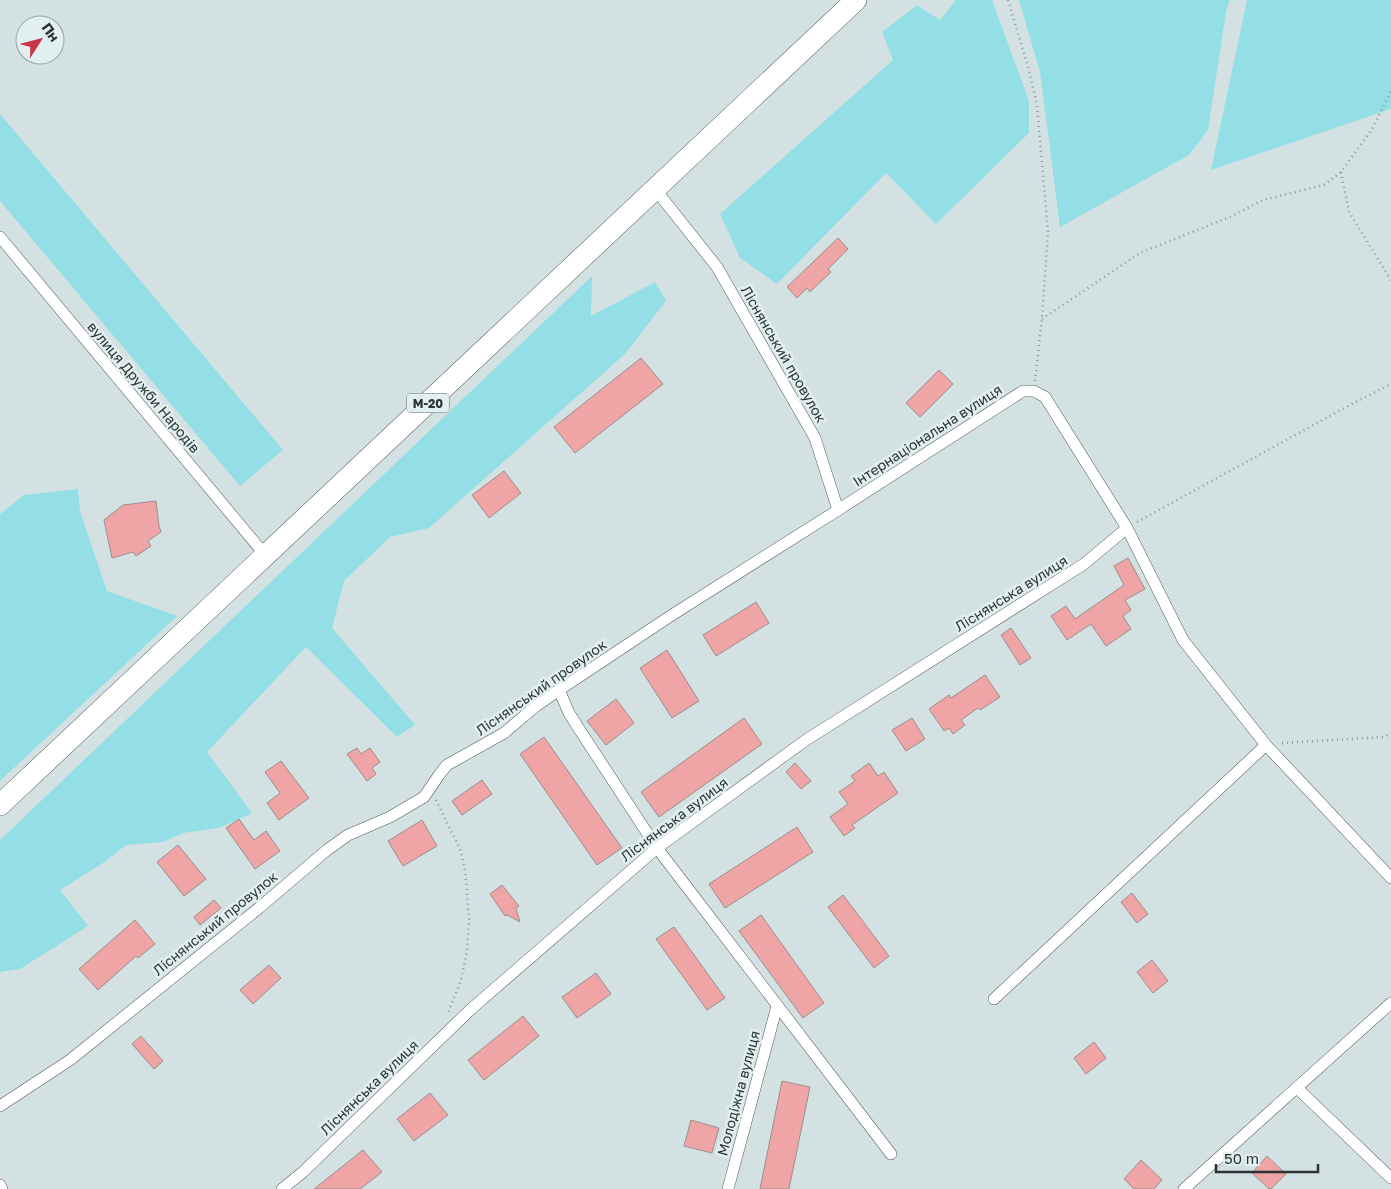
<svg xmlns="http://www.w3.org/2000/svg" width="1391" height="1189" font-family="'Golos Text',sans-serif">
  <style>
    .green { fill: #94dfe6 }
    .building { fill: #efa4a5; stroke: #9a8e8e }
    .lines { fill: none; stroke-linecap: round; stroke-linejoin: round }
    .street-casing { stroke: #4f5b5c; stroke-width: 12 }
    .highway-casing { stroke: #4f5b5c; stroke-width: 22 }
    .path { stroke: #8c9697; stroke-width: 2.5; stroke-dasharray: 1 4; stroke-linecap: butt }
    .street { stroke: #fff; stroke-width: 11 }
    .highway { stroke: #fff; stroke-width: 21 }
    .labels { text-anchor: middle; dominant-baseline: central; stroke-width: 5; stroke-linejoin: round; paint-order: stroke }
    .shield { fill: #e1eff0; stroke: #636b6c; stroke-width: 1 }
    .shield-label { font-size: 12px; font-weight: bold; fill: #2d3333 }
    .street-label { font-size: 14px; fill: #2d3333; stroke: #e1eff0 }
  </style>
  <rect width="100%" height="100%" fill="#d4e1e3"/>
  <g class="green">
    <polygon points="956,0 992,0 1029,101 1029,133 936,224 886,173 777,284 740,258 720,214 893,60 882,32 917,5 940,20"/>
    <polygon points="1019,0 1230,0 1226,12 1208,130 1189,155 1060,227 1040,72"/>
    <polygon points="1247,0 1391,0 1391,109 1211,170"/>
    <polygon points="0,114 283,450 240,486 0,201"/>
    <polygon points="592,276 591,316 655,282 666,301 625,354 429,528 390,537 344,581 332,628 415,725 397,737 306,647 207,752 252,813 219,828 183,833 163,842 126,845 103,863 60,890 88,926 20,969 0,972 0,840"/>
    <polygon points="78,489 80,511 107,591 177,616 0,781 0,514 24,495"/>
  </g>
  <g class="building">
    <polygon points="838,238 848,249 828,269 831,272 810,292 807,288 797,298 787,287"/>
    <polygon points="641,358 663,384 575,453 554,427"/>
    <polygon points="939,370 953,384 920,417 906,403"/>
    <polygon points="504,471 521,493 489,518 472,495"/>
    <polygon points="156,501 159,526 161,532 148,541 151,546 136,556 133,552 112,558 104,520 123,505"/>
    <polygon points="1128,558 1145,589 1125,600 1131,610 1123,616 1131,629 1106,646 1091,624 1067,640 1051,616 1066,606 1075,619 1124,585 1114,566"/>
    <polygon points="756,602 769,623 716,656 703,635"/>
    <polygon points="1011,628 1031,658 1020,665 1001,635"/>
    <polygon points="667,650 699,701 672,718 640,668"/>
    <polygon points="985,675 1000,697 980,710 978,708 961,720 965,725 953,734 949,728 944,731 929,709 949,695 951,698"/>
    <polygon points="616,699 634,723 606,745 587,721"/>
    <polygon points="744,718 762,744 659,817 641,792"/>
    <polygon points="912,718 925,739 906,751 892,730"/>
    <polygon points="544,737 622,848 597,865 520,754"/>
    <polygon points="357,748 361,754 370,748 380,762 372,768 376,774 367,781 347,754"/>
    <polygon points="281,761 309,798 279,820 267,803 280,793 265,772"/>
    <polygon points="795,763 811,781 801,789 786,772"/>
    <polygon points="869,763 878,776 884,772 898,793 852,825 855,828 844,836 830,817 848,804 839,792 855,781 851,776"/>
    <polygon points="482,780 492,794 462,815 452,801"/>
    <polygon points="239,819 254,840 266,831 280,851 255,869 226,828"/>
    <polygon points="422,820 437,846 403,866 388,841"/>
    <polygon points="797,827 813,852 725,908 709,884"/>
    <polygon points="178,845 206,879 184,896 157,862"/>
    <polygon points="502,885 519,906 516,908 520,922 507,915 505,916 490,894"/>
    <polygon points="1132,893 1148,914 1137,923 1121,902"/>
    <polygon points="843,895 889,956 874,968 828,907"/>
    <polygon points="214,900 221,908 200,925 194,917"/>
    <polygon points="761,915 824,1003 803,1018 739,931"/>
    <polygon points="135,920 155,944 138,958 136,956 98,990 79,969"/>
    <polygon points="674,927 725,998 707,1010 656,939"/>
    <polygon points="1152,960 1168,981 1153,993 1137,972"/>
    <polygon points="269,965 281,978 253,1004 240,990"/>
    <polygon points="596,973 611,994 577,1018 562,997"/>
    <polygon points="523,1016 539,1036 484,1080 468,1060"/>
    <polygon points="141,1036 163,1061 154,1069 132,1044"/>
    <polygon points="1094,1042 1106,1058 1086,1074 1074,1058"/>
    <polygon points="782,1081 810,1087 789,1189 760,1189"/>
    <polygon points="430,1093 448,1115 414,1141 397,1119"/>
    <polygon points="691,1120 719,1128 712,1153 684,1146"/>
    <polygon points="363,1150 382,1172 360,1189 314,1189"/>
    <polygon points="1267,1156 1286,1174 1271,1189 1269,1189 1252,1173"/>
    <polygon points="1141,1160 1162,1180 1154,1189 1134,1189 1124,1179"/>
  </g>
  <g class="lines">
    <g class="street-casing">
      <g id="street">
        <polyline points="0,237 266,556"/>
        <polyline points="838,510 1023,391 1034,391 1045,397 1127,528 1183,640 1266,745 1391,878"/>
        <polyline points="559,690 569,713 581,732 657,848 891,1154"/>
        <polyline points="994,999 1266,745"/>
        <polyline points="1297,1088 1391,1178"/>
        <polyline points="0,1106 70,1060 259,908 327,850 348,835 390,817 424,797 439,775 447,765 504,733 536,706 559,690 672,615 838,510 815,438 717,267 655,189"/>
        <polyline points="0,1185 2,1189"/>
        <polyline points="282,1189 303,1172 470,1010 657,848 806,740 1084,564 1127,528"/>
        <polyline points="728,1189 777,1006"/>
        <polyline points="1184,1189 1391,1003"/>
      </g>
    </g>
    <g class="highway-casing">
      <polyline id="highway" points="0,805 856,0"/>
    </g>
    <g class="path">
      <polyline points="1008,0 1029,70 1037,105 1048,232 1042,319 1035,381"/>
      <polyline points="1341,172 1349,212 1391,280"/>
      <polyline points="1042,319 1140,253 1232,216 1263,200 1324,185 1341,172 1372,129 1391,91"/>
      <polyline points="1137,522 1348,406 1391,384"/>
      <polyline points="1282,743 1384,737 1391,733"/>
      <polyline points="436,800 460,849 465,869 469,919 467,951 461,980 448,1013"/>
    </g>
    <use href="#street" class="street"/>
    <use href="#highway" class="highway"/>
  </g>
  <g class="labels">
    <rect class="shield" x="407" y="393.5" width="42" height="19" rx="4"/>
    <g class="shield-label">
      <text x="428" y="403">М-20</text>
    </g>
    <g class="street-label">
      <text transform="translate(784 354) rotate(60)">Ліснянський провулок</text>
      <text transform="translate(144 387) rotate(50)">вулиця Дружби Народів</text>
      <text transform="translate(927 435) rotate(-33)">Інтернаціональна вулиця</text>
      <text transform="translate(1011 593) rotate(-32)">Ліснянська вулиця</text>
      <text transform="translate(541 687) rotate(-35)">Ліснянський провулок</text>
      <text transform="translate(674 819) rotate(-37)">Ліснянська вулиця</text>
      <text transform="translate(215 923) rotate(-39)">Ліснянський провулок</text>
      <text transform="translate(369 1087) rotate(-44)">Ліснянська вулиця</text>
      <text transform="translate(738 1093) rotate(-75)">Молодіжна вулиця</text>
    </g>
  </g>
  <g transform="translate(40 40) rotate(54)"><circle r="24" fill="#e1eff0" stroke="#99a4a4"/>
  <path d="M0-4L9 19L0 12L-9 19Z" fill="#c6354a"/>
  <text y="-8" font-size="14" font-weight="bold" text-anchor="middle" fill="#2d3333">Пн</text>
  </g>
  <path d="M1216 1164v8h102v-8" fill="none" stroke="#2d3333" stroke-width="2.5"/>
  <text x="1224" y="1164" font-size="15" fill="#2d3333" stroke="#e1eff0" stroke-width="4" paint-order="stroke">50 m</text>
</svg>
